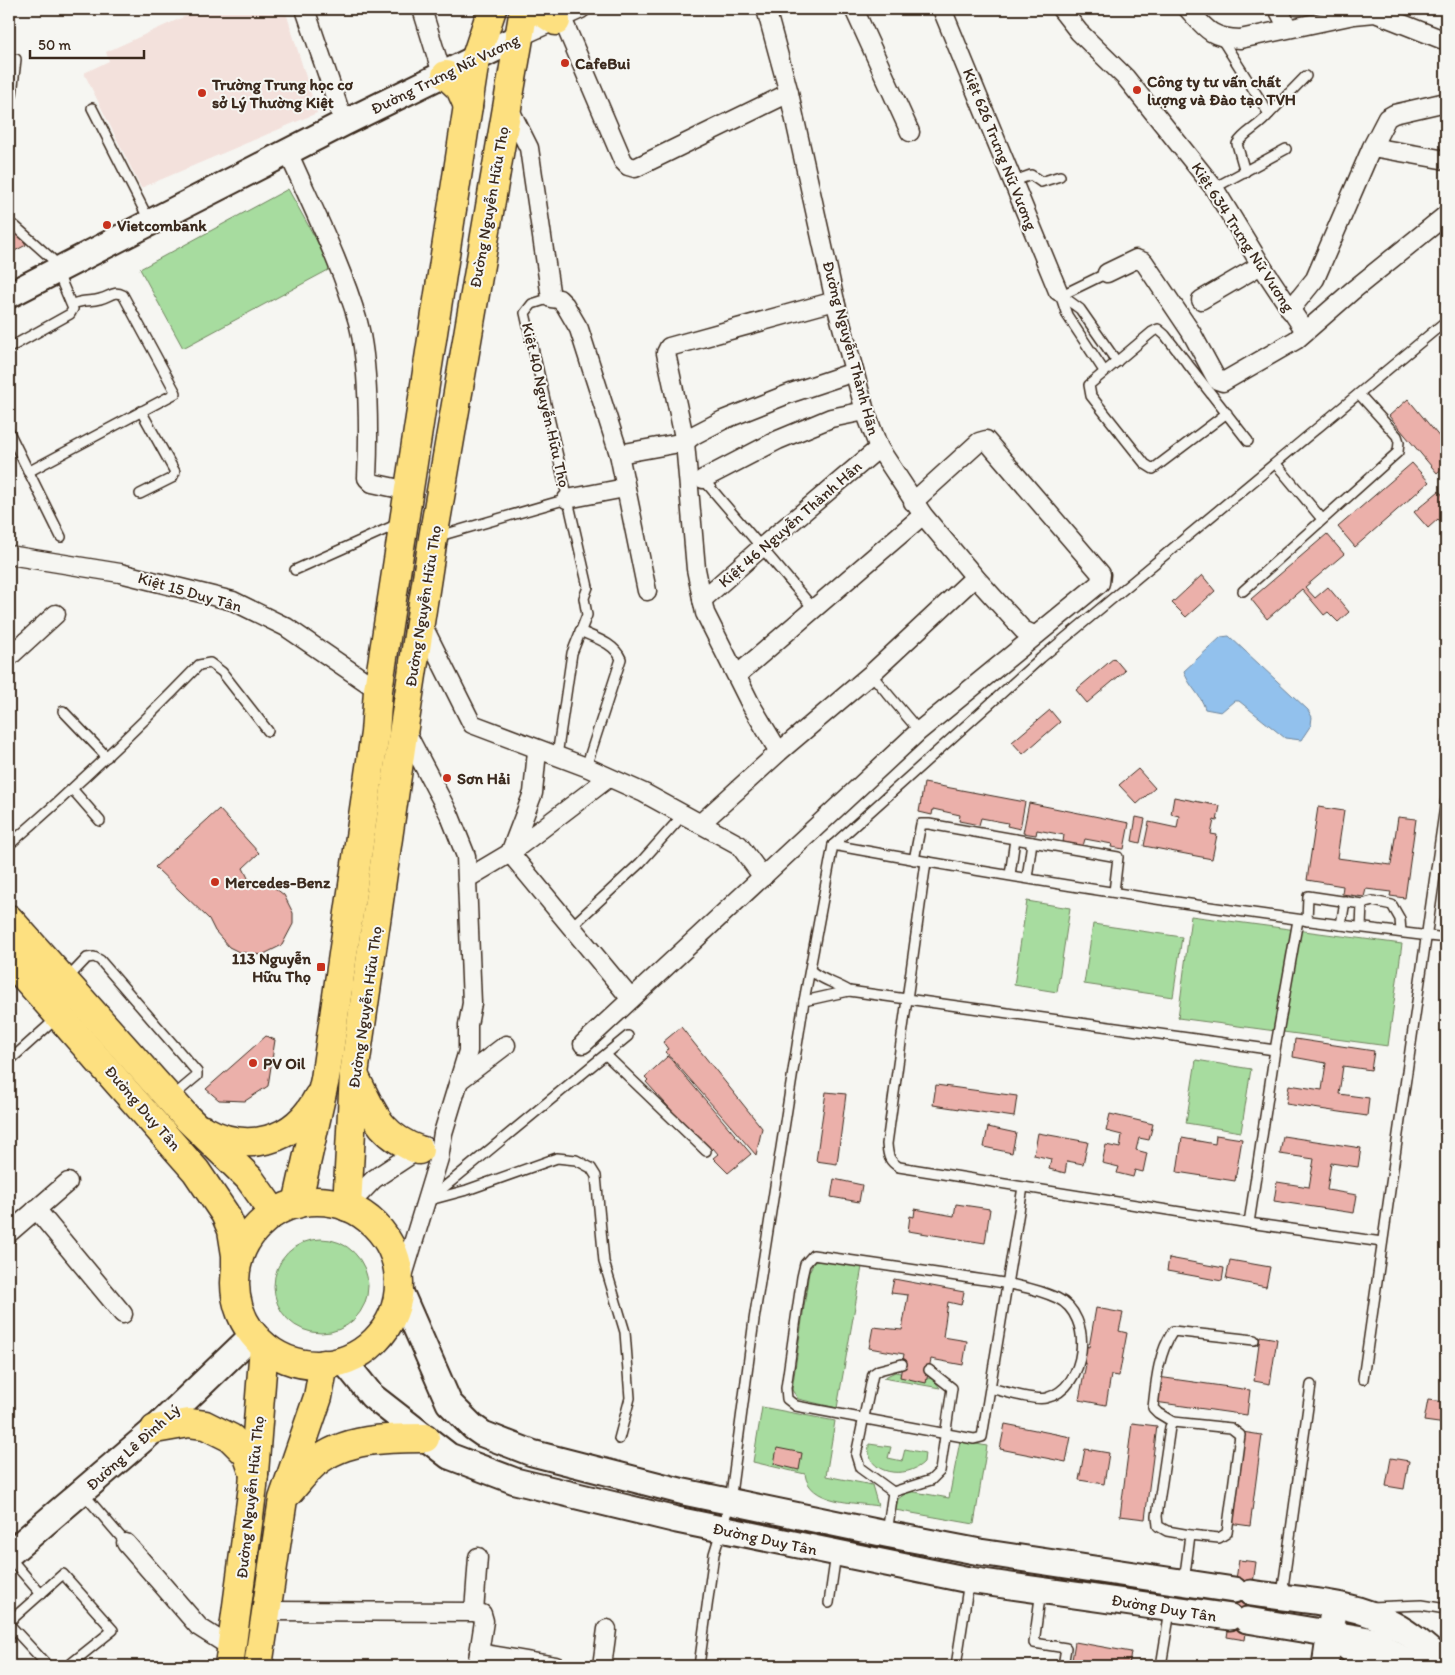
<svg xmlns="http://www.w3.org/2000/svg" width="1455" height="1675" font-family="Itim,sans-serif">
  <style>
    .built { fill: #f3e1dc }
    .green { fill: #a7dc9f; stroke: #71835e }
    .water { fill: #92c1ed; stroke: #6f859a }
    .building { fill: #ebb0aa; stroke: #3b2a1e }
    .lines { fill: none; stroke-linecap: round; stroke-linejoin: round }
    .lane-casing { stroke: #3b2a1e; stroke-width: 12 }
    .street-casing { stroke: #3b2a1e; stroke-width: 21 }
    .secondary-casing { stroke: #3b2a1e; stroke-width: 29 }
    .primary-casing { stroke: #3b2a1e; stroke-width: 31 }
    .lane { stroke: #f6f6f2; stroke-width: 9 }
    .street { stroke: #f6f6f2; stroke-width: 18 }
    .secondary { stroke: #f6f6f2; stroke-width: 25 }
    .primary { stroke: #fde080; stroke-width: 28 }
    .poi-dot { fill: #c8321e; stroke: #f6f6f2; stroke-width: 2 }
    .labels { text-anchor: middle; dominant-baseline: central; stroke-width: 4; stroke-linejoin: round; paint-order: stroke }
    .poi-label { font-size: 16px; font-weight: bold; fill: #3b2a1e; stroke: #f6f6f2; text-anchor: start }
    .street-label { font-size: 16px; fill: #3b2a1e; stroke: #f6f6f2 }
  </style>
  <rect width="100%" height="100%" fill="#f6f6f2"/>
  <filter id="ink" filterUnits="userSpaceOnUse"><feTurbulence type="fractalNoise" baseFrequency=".02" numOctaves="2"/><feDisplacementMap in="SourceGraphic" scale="10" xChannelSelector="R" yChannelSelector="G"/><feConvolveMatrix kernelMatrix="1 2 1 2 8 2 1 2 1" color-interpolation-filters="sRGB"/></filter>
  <g filter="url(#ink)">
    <polygon class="built" points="201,9 285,9 317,113 141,188 84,73 109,61 106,52"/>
    <g class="green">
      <polygon points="288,189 332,268 183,348 140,269"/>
      <polygon points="1027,901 1070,908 1057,992 1014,985"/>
      <polygon points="1191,916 1402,944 1388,1046 1178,1018"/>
      <polygon points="1093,924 1182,937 1173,997 1084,984"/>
      <polygon points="1196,1060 1251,1069 1241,1132 1186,1123"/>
      <circle cx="321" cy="1286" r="47"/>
      <polygon points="825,1260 862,1267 837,1408 798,1399 792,1390 809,1272 814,1262"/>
      <polygon points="895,1372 933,1379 940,1388 883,1378"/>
      <path d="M762,1407L835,1421L826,1476L872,1485L878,1506C854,1502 809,1504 805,1474L753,1462Z"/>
      <polygon points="960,1441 987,1446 974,1524 895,1510 898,1499 909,1491 949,1498"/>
      <path d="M869,1444L891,1447L888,1458L902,1461L905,1449L925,1453L924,1462C907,1480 864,1475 869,1444Z"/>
    </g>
    <path class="water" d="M1229,636L1308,710L1312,717L1311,725L1301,740L1285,738L1239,701H1234L1221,712L1205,709C1201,694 1188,686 1184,671L1221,637Z"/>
    <g class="building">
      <polygon points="9,214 26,245 9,254"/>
      <polygon points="1408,399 1446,445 1446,465 1437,473 1389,416"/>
      <polygon points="1412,463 1429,482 1355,547 1338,527"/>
      <polygon points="1439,491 1446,499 1446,527 1438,519 1428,528 1414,512"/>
      <polygon points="1327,534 1344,554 1305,587 1315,598 1328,587 1349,612 1338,622 1328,612 1324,615 1302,589 1267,619 1251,599"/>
      <polygon points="1202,575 1215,591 1186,617 1172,603"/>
      <polygon points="1114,658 1125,671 1087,703 1076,690"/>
      <polygon points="1050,710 1060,722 1023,754 1012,742"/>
      <polygon points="1138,769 1155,788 1137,804 1119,785"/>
      <polygon points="924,783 1025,802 1020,829 1007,826 1008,823 981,818 979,825 959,821 960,815 933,809 932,815 919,812"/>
      <polygon points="1174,797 1220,806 1217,821 1214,820 1211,834 1217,835 1212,859 1144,846 1149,822 1177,828 1179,816 1171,814"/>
      <polygon points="1029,803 1129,823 1124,849 1111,847 1112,844 1085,839 1083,846 1063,842 1064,835 1037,830 1036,835 1023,833"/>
      <polygon points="1318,807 1344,811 1337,858 1391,865 1398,817 1416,819 1405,898 1390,896 1391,892 1366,889 1364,897 1342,894 1343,886 1307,880"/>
      <polygon points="219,809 259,853 243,868 249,880 270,884 284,895 293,913 293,924 282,945 262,955 239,952 229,947 215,931 209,919 155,867"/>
      <polygon points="1136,817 1145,819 1140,843 1132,841"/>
      <polygon points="681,1027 762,1128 756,1155 666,1052 668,1049 663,1042"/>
      <polygon points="266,1036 275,1040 268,1086 245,1101 219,1100 206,1089"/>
      <polygon points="1295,1039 1374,1051 1371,1070 1343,1066 1339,1094 1369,1098 1367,1116 1286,1104 1289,1085 1322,1090 1326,1063 1293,1057"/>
      <polygon points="668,1056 751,1154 728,1173 713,1158 718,1154 713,1148 711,1150 704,1142 702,1144 646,1082 648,1080 645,1077"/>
      <polygon points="936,1085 1017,1096 1014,1117 933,1105"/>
      <polygon points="826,1092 846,1094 837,1164 816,1161"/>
      <polygon points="1110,1114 1153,1124 1149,1140 1139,1138 1136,1150 1147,1153 1143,1172 1135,1170 1133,1177 1117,1173 1119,1167 1102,1163 1106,1145 1120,1148 1122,1135 1106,1131"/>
      <polygon points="988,1127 1016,1133 1012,1153 984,1147"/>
      <polygon points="1038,1133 1088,1142 1083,1164 1067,1161 1065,1173 1049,1169 1051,1159 1034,1155"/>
      <polygon points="1216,1135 1242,1139 1235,1181 1177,1172 1182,1138 1215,1144"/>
      <polygon points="1283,1136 1361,1148 1358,1167 1331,1163 1327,1190 1357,1195 1354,1213 1274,1201 1277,1182 1309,1187 1314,1159 1280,1154"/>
      <polygon points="834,1179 862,1185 859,1202 831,1197"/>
      <polygon points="956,1204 990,1209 985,1243 908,1231 910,1216 914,1217 915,1209 954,1216"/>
      <polygon points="1169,1258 1224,1268 1222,1281 1167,1271"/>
      <polygon points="1230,1260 1270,1267 1266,1287 1226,1279"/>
      <polygon points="894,1279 964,1292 961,1305 948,1302 943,1337 967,1341 963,1365 931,1359 926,1383 900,1377 904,1354 869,1348 873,1327 902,1330 908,1295 891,1293"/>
      <polygon points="1096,1308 1123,1313 1119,1331 1127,1333 1119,1376 1111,1375 1106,1405 1079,1400 1086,1364 1081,1363 1084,1346 1089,1347"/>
      <polygon points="1260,1336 1277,1339 1270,1384 1254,1381"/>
      <polygon points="1158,1377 1250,1390 1247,1415 1155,1402"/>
      <polygon points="1428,1400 1446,1402 1446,1424 1424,1421"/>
      <polygon points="1132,1423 1157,1426 1145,1519 1120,1516"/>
      <polygon points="1005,1424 1071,1437 1066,1462 1000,1449"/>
      <polygon points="1242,1432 1262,1435 1250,1526 1229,1523"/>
      <polygon points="777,1448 802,1453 799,1470 774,1464"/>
      <polygon points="1085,1449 1109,1453 1104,1484 1079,1480"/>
      <polygon points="1391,1458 1409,1461 1404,1489 1386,1486"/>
      <polygon points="1239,1560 1256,1562 1245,1640 1227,1637"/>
      <polygon points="1075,1642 1131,1652 1129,1666 1071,1666"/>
    </g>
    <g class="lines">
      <g class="lane-casing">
        <g id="lane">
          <polyline points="1221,38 1269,114 1306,76"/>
          <polyline points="9,103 12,95 16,59"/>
          <polyline points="92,108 150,222"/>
          <path d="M1245,172L1237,144C1245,131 1258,128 1269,114"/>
          <polyline points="1014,181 1031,175 1041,182 1060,176"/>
          <polyline points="1214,188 1286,149"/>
          <polyline points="1066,293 1107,273"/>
          <polyline points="551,298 532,304 525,313 588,587 584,598 587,615 572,653 557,756"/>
          <polyline points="1065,298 1080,309 1117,362"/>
          <polyline points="1062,300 1067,315 1104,371"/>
          <polyline points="9,348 70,314 73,309 52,259 15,226"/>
          <polyline points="1227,413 1153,469 1145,464 1091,396 1089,385 1152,332 1158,329 1165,335 1248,441"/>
          <polyline points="9,432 61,537"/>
          <polyline points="1276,464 1322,519"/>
          <path d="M28,472L176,393L123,295C113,290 110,297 100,299C90,302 84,299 73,304"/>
          <polyline points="703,479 813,608"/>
          <polyline points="140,494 172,478 175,472 141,411"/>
          <polyline points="436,537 567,499"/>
          <polyline points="295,570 400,523"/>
          <polyline points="1243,591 1398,452 1399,442 1397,436 1359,394"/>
          <path d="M580,631C595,638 614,643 621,659L586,767"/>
          <polyline points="871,674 919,731"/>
          <polyline points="63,711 107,757"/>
          <polyline points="73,790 100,821"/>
          <path d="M9,845C75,788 138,728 199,665L210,663L222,672L268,731"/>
          <path d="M833,845C1036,882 1241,914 1446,938"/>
          <polyline points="914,860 921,824 929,824 1118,857 1114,892"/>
          <path d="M926,862L887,1144C888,1156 889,1161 899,1167L1249,1223L1382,1242"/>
          <polyline points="1010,875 1015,839"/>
          <polyline points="1027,878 1032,842"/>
          <polyline points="1307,921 1308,896 1362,904 1373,901 1392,905 1400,919 1401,932"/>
          <polyline points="1341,925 1345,901"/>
          <polyline points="571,927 640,863 683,815"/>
          <polyline points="1361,927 1362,904"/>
          <path d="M810,970C821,980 836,983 849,991L1275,1050"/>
          <polyline points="66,980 87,958 94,957 100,960 197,1072 197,1076 172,1097"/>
          <polyline points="804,1001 849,991"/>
          <polyline points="606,1055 706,1151"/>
          <polyline points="9,1061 58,1017"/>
          <polyline points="431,1198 628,1036"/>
          <polyline points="426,1201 467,1190 557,1158 576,1160 591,1168 596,1176 604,1262 625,1332 630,1398 619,1439"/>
          <polyline points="1249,1223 1275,1050 1298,920"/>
          <polyline points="1363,1379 1446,799"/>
          <path d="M990,1388C1003,1391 1035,1401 1046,1398C1087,1388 1095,1316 1057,1298C1027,1284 989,1281 957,1276C909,1269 861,1262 813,1255L805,1264L802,1277L786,1388L787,1399L796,1406L974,1439L982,1437C996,1354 1009,1270 1023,1187"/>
          <polyline points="1173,1422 1231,1428 1240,1435 1227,1533 1219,1538 1190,1535"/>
          <polyline points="82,1492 126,1543"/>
          <polyline points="893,1492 860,1468 856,1455 873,1374 879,1370 902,1364"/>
          <polyline points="887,1533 893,1492 931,1480 940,1471 952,1388 929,1370"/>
          <polyline points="9,1557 41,1594"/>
          <path d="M1184,1582L1190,1535L1167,1531L1158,1526L1157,1516L1170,1427L1173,1422L1158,1413L1153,1408C1156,1381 1158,1354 1173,1331L1254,1340"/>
          <polyline points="1041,1590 1034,1643 1066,1648 1063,1666"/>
          <polyline points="1282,1595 1311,1385"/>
          <polyline points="829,1603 836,1554"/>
          <polyline points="1371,1607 1421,1605 1446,1609"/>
          <polyline points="9,1622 63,1574 113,1630 68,1666"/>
          <polyline points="9,1624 48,1666"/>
          <polyline points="699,1666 714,1554 730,1502 754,1320 804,1001 833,845 1041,658 1446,321"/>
          <polyline points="956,1666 969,1581"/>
          <polyline points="1161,1666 1170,1611"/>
        </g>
      </g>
      <g class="street-casing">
        <g id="street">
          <polyline points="305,9 344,123"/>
          <polyline points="422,9 443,77"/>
          <polyline points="766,9 789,93 835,301 865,411 879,448 923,515 975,577 1023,630 1034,635"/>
          <polyline points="854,9 910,132"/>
          <polyline points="942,9 1058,291"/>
          <polyline points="1061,9 1079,32 1126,78 1214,188 1261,265 1305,331"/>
          <path d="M1188,9C1206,29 1211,38 1240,39L1354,15L1375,13L1446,41"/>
          <polyline points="1278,9 1288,28"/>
          <polyline points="562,18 623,161 628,166 635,168 789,93"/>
          <polyline points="519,37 581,9"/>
          <polyline points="508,106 529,148 551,298 559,299 565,305 579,329 619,454 647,591"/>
          <polyline points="1372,147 1446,160"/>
          <path d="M288,152C312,207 341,263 358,322C369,363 369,435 367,478L372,483L409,491"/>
          <polyline points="1107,273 1136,259 1144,262 1191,332 1217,380 1223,382 1296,340 1352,291 1446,215"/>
          <polyline points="1201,300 1261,265"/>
          <polyline points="1290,310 1315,279 1372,147 1387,118 1394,114 1446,102"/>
          <polyline points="619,454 685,442 694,435 723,420 791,393 854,372"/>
          <polyline points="703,479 778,440 831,418 865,411"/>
          <polyline points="567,499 625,488"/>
          <polyline points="9,555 120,573 233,601 286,627 378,690"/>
          <polyline points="702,600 762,547 879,448"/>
          <polyline points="421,622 472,724 586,767 644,793 739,845 763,877"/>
          <polyline points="9,657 56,614"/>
          <polyline points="737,675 923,515"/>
          <polyline points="779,752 751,705 705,613 696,569 685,442 666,353 669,347 835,301"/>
          <polyline points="700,824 779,752 871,674 975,577"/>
          <polyline points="510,853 631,999"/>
          <polyline points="510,853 533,793 537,751"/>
          <polyline points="468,878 510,853 607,779"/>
          <polyline points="583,1044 919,731 1100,583 1101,574 986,440 979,442 913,502"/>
          <polyline points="460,1080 506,1045"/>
          <polyline points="347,1207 374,1179 424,1146"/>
          <polyline points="36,1209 123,1314"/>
          <polyline points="9,1233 68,1182"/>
          <polyline points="399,1289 439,1158 443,1133 468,1051 468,1025 472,1003 466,856 450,816 404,728"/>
          <polyline points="126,1543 199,1627 232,1648"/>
          <polyline points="267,1611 474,1612 482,1614 484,1621 477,1666"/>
          <polyline points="474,1612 478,1557"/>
          <polyline points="479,1653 556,1666"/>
          <polyline points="602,1666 607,1629"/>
        </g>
      </g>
      <g class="secondary-casing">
        <g id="secondary">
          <polyline points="9,295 344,123 519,37"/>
          <polyline points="399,1289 449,1403 473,1427 483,1434 532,1453 684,1492 886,1534 980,1552 1234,1590"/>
          <polyline points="343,1360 372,1396 449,1456 515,1481 677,1520 969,1580 1230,1617"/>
          <polyline points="9,1554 155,1429 253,1335"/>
          <path d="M1251,1593C1298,1600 1353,1601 1394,1625C1413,1635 1430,1651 1446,1665"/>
          <polyline points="1247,1620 1375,1641 1412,1666"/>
          <polyline points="1331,1634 1371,1666"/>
          <polyline points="1325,1666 1332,1618"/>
        </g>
      </g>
      <g class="primary-casing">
        <g id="primary">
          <polyline points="538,9 556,21"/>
          <polyline points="446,75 460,88 468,106"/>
          <polyline points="9,919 187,1118 249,1178 274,1213"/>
          <polyline points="9,959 196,1171 225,1214 232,1230 236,1255 236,1266"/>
          <path d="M354,1075C373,1112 378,1135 419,1150"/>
          <path d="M204,1130C247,1154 295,1142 318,1097"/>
          <circle cx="317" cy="1283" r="82"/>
          <polyline points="297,1204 325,1079 375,733 378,690 475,60 492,9"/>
          <polyline points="347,1207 354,1074 404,727 433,538 524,9"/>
          <polyline points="155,1429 189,1423 205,1425 231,1438 247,1454 254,1474"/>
          <path d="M289,1492C297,1483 305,1472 315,1463C345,1438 387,1438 425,1438"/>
          <polyline points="229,1666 253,1486 264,1346"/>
          <polyline points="258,1666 283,1499 318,1397 324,1364"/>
        </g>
      </g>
      <use href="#lane" class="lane"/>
      <use href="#street" class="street"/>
      <use href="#secondary" class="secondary"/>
      <use href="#primary" class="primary"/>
    </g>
  </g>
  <g class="poi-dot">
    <circle cx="565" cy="63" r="5"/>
    <circle cx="1137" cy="90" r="5"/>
    <circle cx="202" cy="93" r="5"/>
    <circle cx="107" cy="225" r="5"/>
    <circle cx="447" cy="778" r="5"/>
    <circle cx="215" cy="882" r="5"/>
    <rect x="316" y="962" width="10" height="10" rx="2.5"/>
    <circle cx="253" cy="1063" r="5"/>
  </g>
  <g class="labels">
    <g class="poi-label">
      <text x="575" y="63">CafeBui</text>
      <text x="1147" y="81">Công ty tư vấn chất<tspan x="1147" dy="18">lượng và Đào tạo TVH</tspan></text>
      <text x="212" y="84">Trường Trung học cơ<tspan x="212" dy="18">sở Lý Thường Kiệt</tspan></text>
      <text x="117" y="225">Vietcombank</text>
      <text x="457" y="778">Sơn Hải</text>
      <text x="225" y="882">Mercedes-Benz</text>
      <text x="311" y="958" text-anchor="end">113 Nguyễn<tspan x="311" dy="18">Hữu Thọ</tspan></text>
      <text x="263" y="1063">PV Oil</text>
    </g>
    <g class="street-label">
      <text transform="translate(445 74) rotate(-26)">Đường Trưng Nữ Vương</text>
      <text transform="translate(1000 149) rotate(68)">Kiệt 626 Trưng Nữ Vương</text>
      <text transform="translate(489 207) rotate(-80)">Đường Nguyễn Hữu Thọ</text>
      <text transform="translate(1243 237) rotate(57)">Kiệt 634 Trưng Nữ Vương</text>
      <text transform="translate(851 348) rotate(75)">Đường Nguyễn Thành Hãn</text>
      <text transform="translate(546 405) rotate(77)">Kiệt 40 Nguyễn Hữu Thọ</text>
      <text transform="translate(790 524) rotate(-41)">Kiệt 46 Nguyễn Thành Hân</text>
      <text transform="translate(190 592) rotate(16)">Kiệt 15 Duy Tân</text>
      <text transform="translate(423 606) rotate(-81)">Đường Nguyễn Hữu Thọ</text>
      <text transform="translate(365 1007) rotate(-82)">Đường Nguyễn Hữu Thọ</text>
      <text transform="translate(143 1108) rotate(49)">Đường Duy Tân</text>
      <text transform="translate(133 1447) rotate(-42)">Đường Lê Đình Lý</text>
      <text transform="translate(250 1497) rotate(-84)">Đường Nguyễn Hữu Thọ</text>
      <text transform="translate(765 1539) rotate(12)">Đường Duy Tân</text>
      <text transform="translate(1164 1608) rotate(9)">Đường Duy Tân</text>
    </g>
  </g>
  <rect width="1455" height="1675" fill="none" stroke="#f6f6f2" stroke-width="30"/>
  <rect x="15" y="15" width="1425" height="1645" fill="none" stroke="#3b2a1e" stroke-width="2" filter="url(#ink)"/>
  <path d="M30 50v8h114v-8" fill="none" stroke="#3b2a1e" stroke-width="2.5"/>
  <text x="38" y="50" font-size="15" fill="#3b2a1e" stroke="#f6f6f2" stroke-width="4" paint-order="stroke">50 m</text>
</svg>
